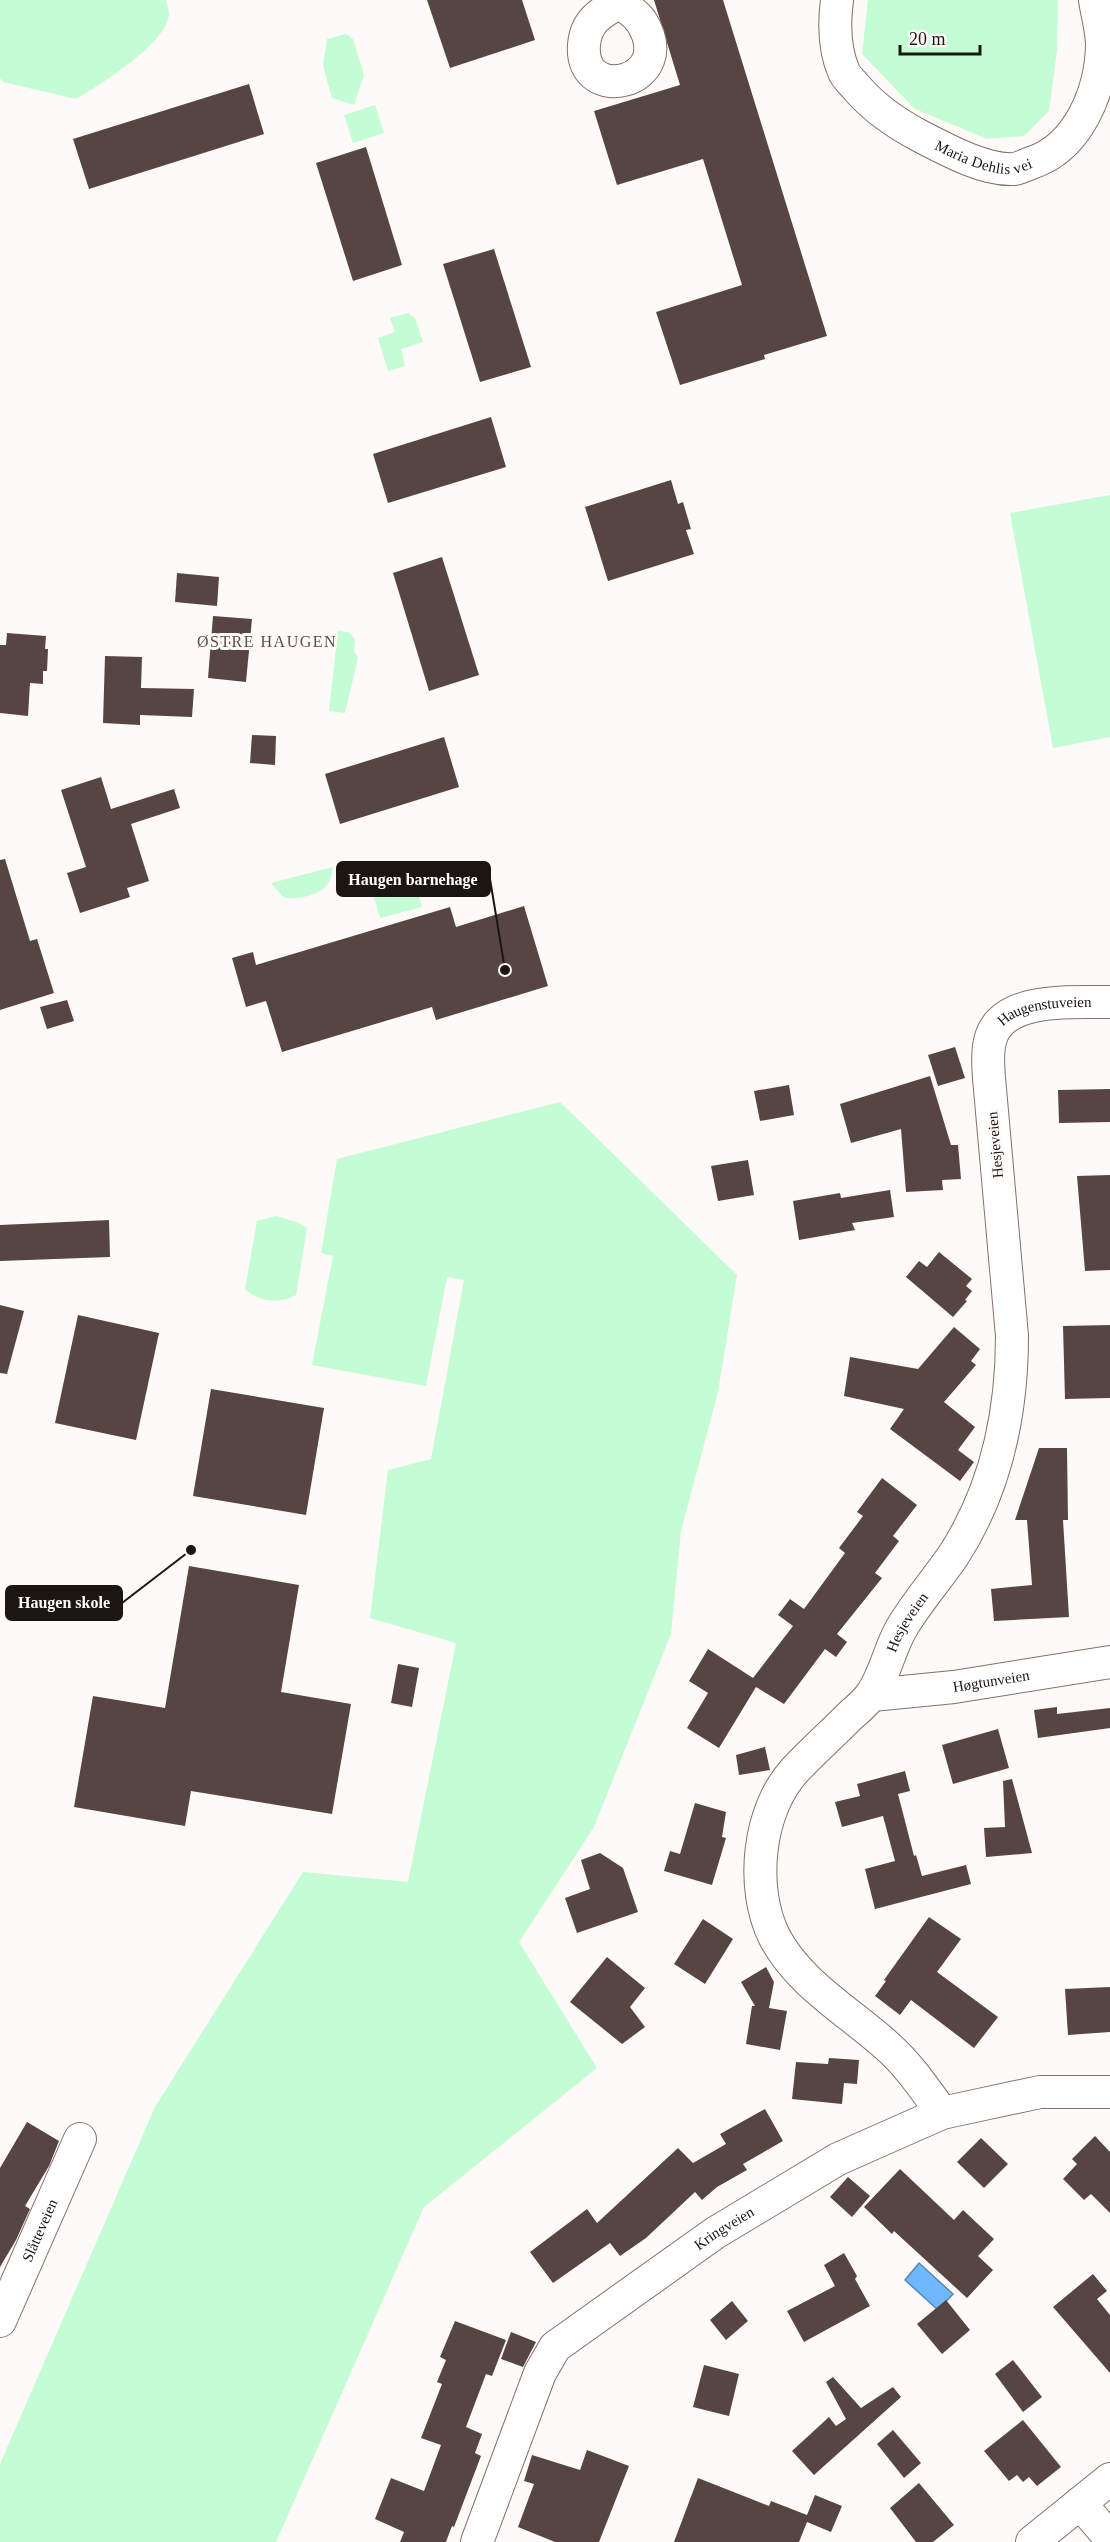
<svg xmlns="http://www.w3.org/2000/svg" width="1110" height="2542" font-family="'Times New Roman',serif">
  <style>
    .green { fill: #c4fcd5 }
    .water { fill: #6fb8fd; stroke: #5687b6; stroke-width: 1.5 }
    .building { fill: #574543 }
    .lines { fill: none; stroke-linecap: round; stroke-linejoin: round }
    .minor-casing { stroke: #837169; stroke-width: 34 }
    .minor { stroke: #fff; stroke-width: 32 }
    .labels { text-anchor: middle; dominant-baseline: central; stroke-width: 6; stroke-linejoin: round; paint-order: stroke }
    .street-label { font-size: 15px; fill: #1c1612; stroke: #fefaf8 }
    .neighbourhood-label { font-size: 16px; letter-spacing: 1.5px; fill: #5e4d46; stroke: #fefaf8 }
    .leader { fill: none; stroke: #1c1612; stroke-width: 2 }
    .callout-dot { fill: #1c1612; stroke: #fefaf8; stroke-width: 2 }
    .callout { fill: #1c1612; stroke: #1c1612; stroke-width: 2 }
    .callout-label { font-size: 16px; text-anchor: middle; font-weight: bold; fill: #fff }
  </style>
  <rect width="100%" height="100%" fill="#fefaf8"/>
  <g class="green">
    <path d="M0,0H166C167,4 169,10 169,14C167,43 100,85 76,99L3,82L0,78Z"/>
    <polygon points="868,0 1058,0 1057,50 1049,111 1024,136 987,139 915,109 862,54"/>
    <polygon points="346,34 353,39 364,75 354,105 332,98 323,66 327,39"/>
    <polygon points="375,105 384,133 353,143 344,115"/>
    <polygon points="408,313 415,318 423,342 401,349 405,366 388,371 378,338 395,332 390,318"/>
    <polygon points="1110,495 1110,737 1053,748 1010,513"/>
    <polygon points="338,630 350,633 355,640 354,651 358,658 345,713 329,711"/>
    <path d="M333,867C332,873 331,880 327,885C319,895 295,901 283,897L271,883Z"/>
    <polygon points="413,876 422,907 380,918 371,887"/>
    <polygon points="560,1102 737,1275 718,1392 681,1531 671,1634 594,1827 519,1942 597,2068 424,2207 276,2542 0,2542 0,2464 155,2107 303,1872 408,1882 456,1643 370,1618 388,1470 431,1459 464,1280 447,1277 426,1386 312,1365 333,1256 321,1253 337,1159"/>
    <path d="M276,1216L297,1222L307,1228L296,1295C279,1304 259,1302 245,1289L257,1221Z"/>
  </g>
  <polygon class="water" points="919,2263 953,2294 938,2310 905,2280"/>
  <g class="building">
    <polygon points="427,0 522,0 535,40 450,68"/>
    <polygon points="654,0 723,0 827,336 764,355 765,359 680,385 656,312 742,285 703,159 617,185 594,111 680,85"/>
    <polygon points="249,84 264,134 89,189 73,139"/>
    <polygon points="366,147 402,265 353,281 316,163"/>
    <polygon points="494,249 531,367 480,382 443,264"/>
    <polygon points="491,417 506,467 388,503 373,454"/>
    <polygon points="671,480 678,504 683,502 691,529 686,530 694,554 608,581 585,507"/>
    <polygon points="442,557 479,675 429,691 393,573"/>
    <polygon points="177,573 219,577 217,606 175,602"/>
    <polygon points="213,616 252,619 246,682 208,678"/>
    <polygon points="7,633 46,636 45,649 48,649 47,671 43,671 43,684 30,683 28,716 0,713 0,645 6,645"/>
    <polygon points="105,656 142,657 141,688 194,689 192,717 140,715 140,725 103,723"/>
    <polygon points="252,735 276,736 275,765 250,763"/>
    <polygon points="444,737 459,787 340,824 325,774"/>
    <polygon points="101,777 111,809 174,789 180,808 131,824 149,881 127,888 130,897 80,913 67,873 86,867 61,790"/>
    <polygon points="5,859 30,941 37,939 54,993 0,1010 0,860"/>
    <polygon points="524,906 548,986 436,1020 432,1007 282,1052 266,1001 246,1007 232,958 253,952 256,965 450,907 456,927"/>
    <polygon points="67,1000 74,1021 47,1029 40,1007"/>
    <polygon points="955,1047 965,1078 938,1086 928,1055"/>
    <polygon points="930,1076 951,1145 958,1145 961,1179 942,1180 943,1190 906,1192 901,1129 851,1143 840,1104"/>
    <polygon points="789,1085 794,1115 760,1121 754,1091"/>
    <polygon points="1110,1089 1110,1122 1059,1123 1058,1090"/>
    <polygon points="748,1160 754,1195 718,1201 711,1166"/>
    <polygon points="1110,1175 1110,1270 1085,1271 1077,1176"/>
    <polygon points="890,1190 894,1217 852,1223 855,1230 799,1240 793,1201 840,1193 841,1198"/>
    <polygon points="109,1220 110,1257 0,1261 0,1225"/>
    <polygon points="939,1252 972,1279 966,1286 972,1291 965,1300 967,1301 953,1317 906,1277 919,1261 927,1267"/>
    <polygon points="0,1305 24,1311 7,1374 0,1373"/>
    <polygon points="78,1315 159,1333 136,1440 55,1423"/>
    <polygon points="1110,1325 1110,1398 1065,1399 1063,1326"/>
    <polygon points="954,1327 980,1349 971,1361 976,1365 944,1402 975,1427 958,1450 974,1462 960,1481 890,1429 904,1409 844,1396 850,1357 918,1369"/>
    <polygon points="211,1389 324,1408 306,1515 193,1496"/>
    <polygon points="1039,1448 1067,1448 1068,1520 1063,1520 1069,1617 994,1621 991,1589 1032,1585 1027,1520 1015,1520"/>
    <polygon points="882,1478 917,1505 893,1536 899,1541 875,1573 882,1578 837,1634 847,1642 836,1657 825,1649 784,1704 756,1687 719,1748 687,1728 708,1693 689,1681 708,1649 753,1678 793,1626 778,1615 790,1599 804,1609 845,1553 839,1548 863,1516 857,1512"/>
    <polygon points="189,1566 299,1585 281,1692 351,1704 332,1814 191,1791 185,1826 74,1807 93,1696 165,1708"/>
    <polygon points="398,1664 419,1668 412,1707 391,1703"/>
    <polygon points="1057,1707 1057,1714 1110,1708 1110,1728 1038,1738 1034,1710"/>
    <polygon points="998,1729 1009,1768 953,1784 942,1745"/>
    <polygon points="765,1747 770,1770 739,1775 736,1755"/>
    <polygon points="905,1771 910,1791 898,1794 914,1856 916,1855 922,1876 966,1865 971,1884 875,1909 865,1869 895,1861 883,1816 842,1827 835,1802 860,1796 857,1784"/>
    <polygon points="1012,1779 1032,1853 986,1857 984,1828 1005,1827 1003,1781"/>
    <polygon points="695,1803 726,1812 722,1837 726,1838 712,1885 664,1871 670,1851 680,1854"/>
    <polygon points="600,1853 623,1868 638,1912 577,1933 565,1898 590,1889 581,1860"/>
    <polygon points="929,1917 961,1939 937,1972 998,2017 974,2048 911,2000 900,2015 875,1996 886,1981 884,1980"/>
    <polygon points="703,1919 733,1939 705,1984 674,1964"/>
    <polygon points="607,1957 645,1988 630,2007 645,2027 622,2044 570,2002"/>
    <polygon points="766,1967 774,1982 769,2008 787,2011 780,2050 746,2044 752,2006 755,2006 741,1982"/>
    <polygon points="1110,1987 1110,2032 1068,2035 1065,1989"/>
    <polygon points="829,2058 859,2060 857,2084 844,2083 842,2104 792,2099 796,2062 828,2064"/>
    <polygon points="765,2109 783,2141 743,2164 747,2170 717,2187 702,2200 695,2192 646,2238 620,2256 610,2243 553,2283 530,2252 587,2209 597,2223 678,2148 693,2163 726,2144 720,2134"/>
    <polygon points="27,2122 59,2141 49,2166 25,2206 30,2209 16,2240 0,2267 0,2168"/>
    <polygon points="1095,2136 1110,2152 1110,2213 1091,2194 1084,2200 1063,2179 1077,2164 1072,2159"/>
    <polygon points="981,2138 1008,2164 984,2188 957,2162"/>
    <polygon points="900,2169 954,2220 963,2210 994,2239 978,2256 993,2270 967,2298 894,2231 892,2234 864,2207"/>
    <polygon points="848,2177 870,2196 852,2217 830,2197"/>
    <polygon points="844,2253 857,2276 855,2279 870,2306 804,2342 787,2311 835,2286 824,2265"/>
    <polygon points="1093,2274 1107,2291 1097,2299 1110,2315 1110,2373 1053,2307"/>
    <polygon points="946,2300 970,2330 942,2354 917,2324"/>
    <polygon points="732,2301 748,2321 726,2340 710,2320"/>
    <polygon points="455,2321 506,2340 492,2376 486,2374 466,2427 482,2434 475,2453 481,2456 454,2527 452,2526 446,2542 400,2542 404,2532 375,2519 391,2478 424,2491 441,2445 421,2438 442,2384 437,2382 446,2360 440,2357"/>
    <polygon points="511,2332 536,2342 523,2367 501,2359"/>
    <polygon points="1013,2360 1042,2397 1023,2412 995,2374"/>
    <polygon points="704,2365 739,2374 729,2416 693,2407"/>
    <polygon points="833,2377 861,2408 893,2387 901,2397 814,2475 792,2451 829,2417 836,2426 846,2419 826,2382"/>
    <polygon points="1023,2420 1061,2467 1037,2486 1029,2477 1023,2482 1017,2475 1009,2481 984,2451"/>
    <polygon points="893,2430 921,2463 904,2478 877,2444"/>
    <polygon points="587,2450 629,2466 599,2542 555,2542 518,2527 534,2484 524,2481 532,2455 580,2470"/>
    <polygon points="698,2478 769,2506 771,2501 807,2515 815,2495 842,2506 831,2532 807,2522 799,2542 674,2542"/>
    <polygon points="919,2483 954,2525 933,2542 916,2542 890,2508"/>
  </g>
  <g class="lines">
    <g class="minor-casing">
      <g id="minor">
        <path id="s1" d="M837,0C834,23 834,49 844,72C846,77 852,82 855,86C874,108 894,122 920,136C945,149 985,171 1014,169C1019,168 1026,165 1031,163C1078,148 1101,92 1102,45C1102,31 1097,14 1095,0"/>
        <path d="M620,2C627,8 636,14 641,21C681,83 579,107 584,45C586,21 600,13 620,2Z"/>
        <path id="s2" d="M872,1695L954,1687L1110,1662"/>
        <path id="s3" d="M942,2113C925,2089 908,2064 886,2045C848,2011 798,1983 774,1936C750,1887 758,1810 795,1770C813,1751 833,1733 851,1715C858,1709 866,1702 871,1695C886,1674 890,1645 904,1624C919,1600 937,1579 953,1556C996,1490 1012,1414 1012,1336L989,1078C988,1066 987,1053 990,1041C1001,995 1074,1003 1110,1002"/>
        <path id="s4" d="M0,2321L80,2139"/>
        <polyline points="1080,2503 1110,2538"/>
        <path id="s5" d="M477,2542L540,2373L555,2347L715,2233L838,2159L942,2113L1040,2092H1110"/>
        <polyline points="1032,2542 1110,2479"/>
      </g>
    </g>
    <use href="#minor" class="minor"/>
  </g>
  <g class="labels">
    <g class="street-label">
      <text stroke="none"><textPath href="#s1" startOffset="242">Maria Dehlis vei</textPath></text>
      <text stroke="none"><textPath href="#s3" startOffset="1287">Haugenstuveien</textPath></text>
      <text transform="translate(995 1145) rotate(-95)">Hesjeveien</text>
      <text stroke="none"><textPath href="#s3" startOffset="610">Hesjeveien</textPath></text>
      <text stroke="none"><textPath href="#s2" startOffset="120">Høgtunveien</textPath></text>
      <text stroke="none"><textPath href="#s5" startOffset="417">Kringveien</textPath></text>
      <text stroke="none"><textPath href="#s4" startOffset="99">Slåtteveien</textPath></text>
    </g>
    <g class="neighbourhood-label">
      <text x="267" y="641">ØSTRE HAUGEN</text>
    </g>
  </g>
  <path class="leader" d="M505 970L490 879M191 1550L122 1603"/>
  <g class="callout-dot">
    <circle cx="505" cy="970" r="6"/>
    <circle cx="191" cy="1550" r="6"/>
  </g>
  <g class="callout">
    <rect x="337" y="862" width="153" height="34" rx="6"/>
    <rect x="6" y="1586" width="116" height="34" rx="6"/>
  </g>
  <g class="callout-label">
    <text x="413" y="885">Haugen barnehage</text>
    <text x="64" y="1608">Haugen skole</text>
  </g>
  <path d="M900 45v9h80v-9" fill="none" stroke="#1c1612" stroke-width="3"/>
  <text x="909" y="45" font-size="18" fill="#1c1612" stroke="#fefaf8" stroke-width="4.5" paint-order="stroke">20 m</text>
</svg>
